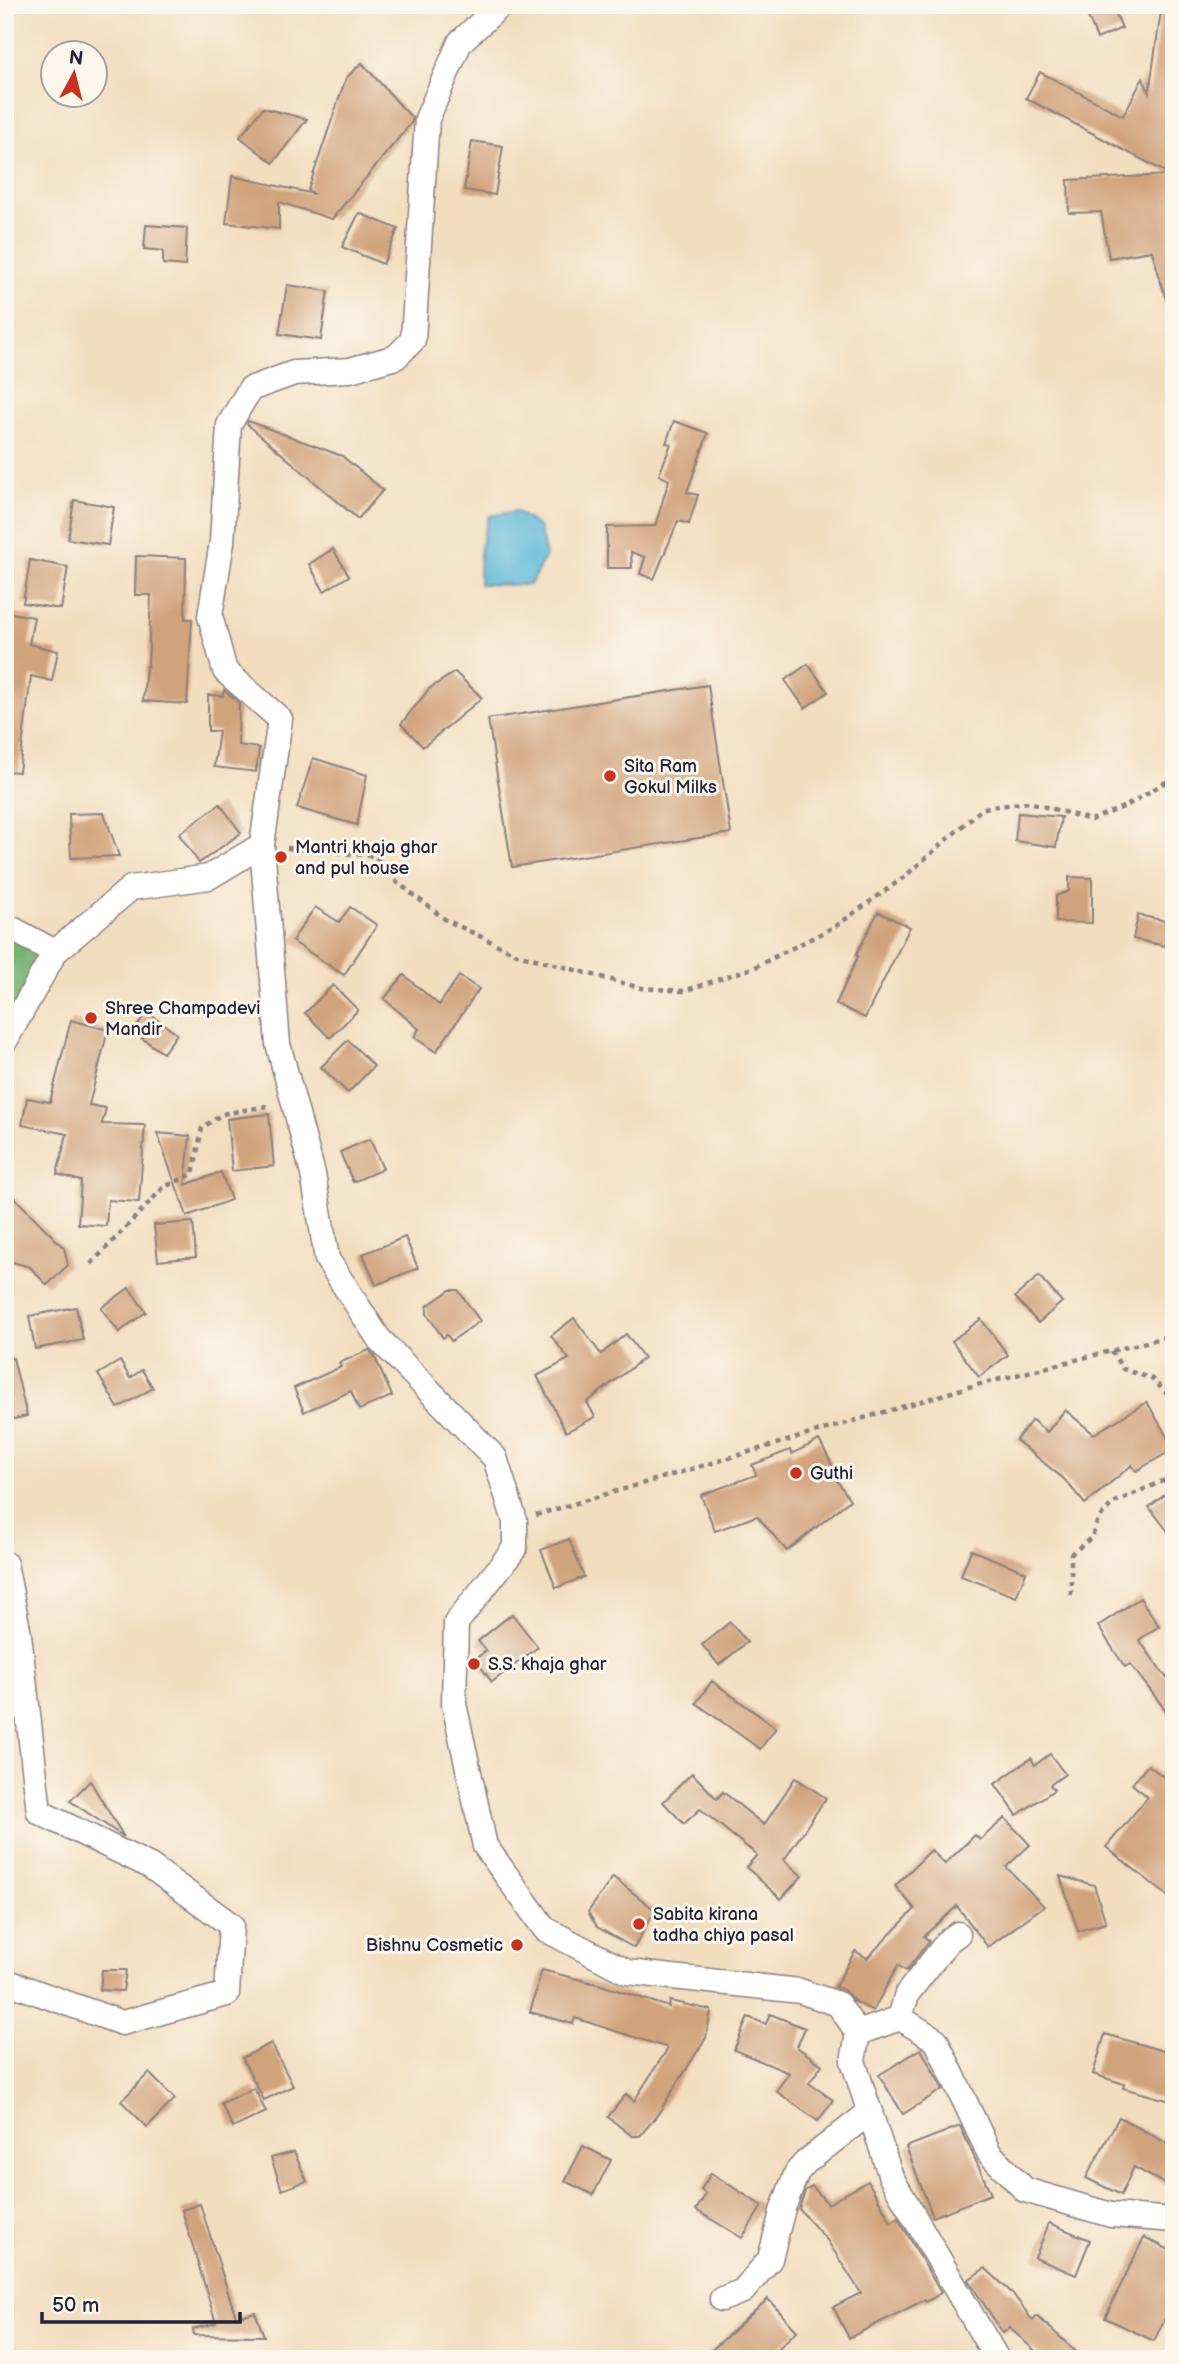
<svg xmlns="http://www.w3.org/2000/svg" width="1179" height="2364" font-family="'Balsamiq Sans',sans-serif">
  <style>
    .forest { fill: #77b374; stroke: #4c6a58; stroke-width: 2 }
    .water { fill: #5bb8d9; stroke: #3e6d8a; stroke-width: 2 }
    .building { fill: #d1a37b }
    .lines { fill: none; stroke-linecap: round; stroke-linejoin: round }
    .minor-casing { stroke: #8a807d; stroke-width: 27 }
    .path { stroke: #8a807d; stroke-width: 4.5; stroke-dasharray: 5 5; stroke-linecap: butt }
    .minor { stroke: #fff; stroke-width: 24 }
    .poi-dot { fill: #c8321e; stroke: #fbf7ec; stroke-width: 2.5 }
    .labels { text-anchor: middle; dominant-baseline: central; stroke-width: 6; stroke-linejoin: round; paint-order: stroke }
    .poi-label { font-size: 18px; fill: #22223b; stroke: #fbf7ec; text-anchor: start }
  </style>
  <rect width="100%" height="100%" fill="#fbf7ec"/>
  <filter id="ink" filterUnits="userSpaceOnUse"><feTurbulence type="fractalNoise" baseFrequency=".0143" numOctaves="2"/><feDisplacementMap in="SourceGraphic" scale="14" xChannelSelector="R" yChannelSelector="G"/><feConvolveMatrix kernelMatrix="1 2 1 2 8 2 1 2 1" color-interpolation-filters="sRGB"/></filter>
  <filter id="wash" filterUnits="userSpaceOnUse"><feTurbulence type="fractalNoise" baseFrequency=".00686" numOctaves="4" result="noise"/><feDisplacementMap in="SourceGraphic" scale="28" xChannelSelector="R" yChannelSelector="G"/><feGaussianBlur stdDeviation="1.57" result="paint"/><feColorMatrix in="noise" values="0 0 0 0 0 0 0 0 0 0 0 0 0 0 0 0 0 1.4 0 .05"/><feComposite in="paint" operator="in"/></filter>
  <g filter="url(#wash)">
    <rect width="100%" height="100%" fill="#f3ddbf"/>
    <polygon class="forest" points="5,930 55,952 5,1041"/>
    <polygon class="water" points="516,511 539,527 546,555 530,585 479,584 480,548 489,516"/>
    <g id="blocks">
      <g class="building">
        <polygon points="1083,5 1112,5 1122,28 1097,39"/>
        <polygon points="1161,11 1174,12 1174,306 1168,307 1152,251 1109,258 1101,212 1069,213 1068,180 1171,175 1026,98 1040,72 1123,116 1143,78 1149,93"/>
        <polygon points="362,63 412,118 412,122 332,219 279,202 279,229 226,223 232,176 314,194 308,190 346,78"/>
        <polygon points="263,108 307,119 273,163 240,137"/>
        <polygon points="472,141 503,146 495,195 464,190"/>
        <polygon points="359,213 398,229 383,264 342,247"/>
        <polygon points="146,225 187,228 185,266 163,264 163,251 144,249"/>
        <polygon points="287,285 328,291 321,340 279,334"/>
        <polygon points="248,421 342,456 383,490 358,519 247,424"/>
        <polygon points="674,421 708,433 687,492 698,495 689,524 678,521 654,579 640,574 645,557 631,552 632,568 607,568 607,527 655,526 669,480 659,475 671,444 666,443"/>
        <polygon points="74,500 114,507 108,545 68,539"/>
        <polygon points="333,549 349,576 324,591 309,564"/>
        <polygon points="136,556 186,558 185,619 192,619 187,704 143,701 146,666 148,666 151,595 135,595"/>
        <polygon points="30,560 68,567 61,609 23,603"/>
        <polygon points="5,612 34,617 29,644 58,651 52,681 31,676 19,772 5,771"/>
        <polygon points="808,664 828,692 805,708 785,680"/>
        <polygon points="455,672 482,698 423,747 401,724 429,689"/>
        <polygon points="708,685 731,833 512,867 488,719"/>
        <polygon points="224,690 239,703 238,745 259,748 256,772 214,767 219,731 208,731 208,695 223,696"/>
        <polygon points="313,758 367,775 357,825 297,808"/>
        <polygon points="220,804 241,833 199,863 179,834"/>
        <polygon points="104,813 119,856 71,858 69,814"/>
        <polygon points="1018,813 1061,817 1056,847 1015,841"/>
        <polygon points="1069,877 1092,878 1092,923 1056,922 1056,896 1069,891"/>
        <polygon points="315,907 339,922 350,907 377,925 344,975 292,941"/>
        <polygon points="878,912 910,927 865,1018 836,1004 858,956 856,955"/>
        <polygon points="1138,915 1171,922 1165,946 1133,939"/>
        <polygon points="404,975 439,1005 459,976 479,989 436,1052 414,1037 419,1029 384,999"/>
        <polygon points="333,985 358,1010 330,1038 305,1013"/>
        <polygon points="147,1012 177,1034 163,1053 133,1032"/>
        <polygon points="71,1020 108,1030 89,1105 106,1108 102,1124 145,1125 139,1202 108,1200 106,1226 78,1224 81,1181 57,1174 67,1134 22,1125 27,1098 50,1102"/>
        <polygon points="348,1040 374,1066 348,1093 321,1067"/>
        <polygon points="269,1114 274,1166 232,1171 227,1119"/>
        <polygon points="157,1133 190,1136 185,1185 221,1172 231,1200 187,1216"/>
        <polygon points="370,1139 383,1169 353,1182 340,1152"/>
        <polygon points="15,1198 64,1248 68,1265 47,1285 30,1267 5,1260 5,1212 10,1213"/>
        <polygon points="193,1222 196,1257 158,1261 154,1225"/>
        <polygon points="405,1237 418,1268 376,1285 363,1254"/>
        <polygon points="1039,1276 1062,1302 1038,1323 1015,1297"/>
        <polygon points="129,1288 146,1312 119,1332 101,1308"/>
        <polygon points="450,1290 458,1290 480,1321 451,1341 447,1335 443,1338 427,1314 427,1306"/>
        <polygon points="76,1307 83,1340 35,1349 29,1316"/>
        <polygon points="574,1318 601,1354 626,1334 644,1358 587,1402 595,1417 566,1432 537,1376 569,1359 551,1336"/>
        <polygon points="981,1319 1008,1355 979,1377 952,1341"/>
        <polygon points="369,1350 374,1355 392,1396 359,1410 351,1391 304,1412 294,1388 341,1367 339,1363"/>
        <polygon points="13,1358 27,1416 5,1421 5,1359"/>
        <polygon points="120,1361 130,1378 142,1370 153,1388 118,1408 98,1374"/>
        <polygon points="1147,1402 1174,1449 1136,1471 1132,1465 1085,1504 1065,1480 1016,1440 1032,1420 1047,1432 1065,1410 1094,1434"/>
        <polygon points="819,1440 836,1472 833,1474 850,1500 787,1551 757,1516 715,1531 701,1495 756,1475 752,1465 790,1450 792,1454"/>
        <polygon points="1174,1488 1174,1539 1149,1507"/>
        <polygon points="569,1539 584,1577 556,1588 541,1550"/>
        <polygon points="971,1550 1026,1572 1016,1597 961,1576"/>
        <polygon points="1140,1598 1159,1626 1139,1640 1174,1688 1174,1721 1130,1664 1125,1667 1098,1626"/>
        <polygon points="512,1614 538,1647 492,1682 475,1659 486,1651 478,1641"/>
        <polygon points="730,1622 747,1642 719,1665 702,1645"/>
        <polygon points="712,1681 776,1728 760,1749 696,1703"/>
        <polygon points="1050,1754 1065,1774 1050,1785 1054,1790 1017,1815 995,1784 1031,1758 1035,1765"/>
        <polygon points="1148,1765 1174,1785 1174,1901 1106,1847 1148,1797 1132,1784"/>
        <polygon points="692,1773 717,1799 723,1792 764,1825 795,1778 826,1798 784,1860 802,1876 781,1899 746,1867 757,1855 700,1809 684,1824 663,1802"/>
        <polygon points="90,1781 124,1837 70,1801"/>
        <polygon points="1005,1818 1030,1845 1006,1867 1044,1906 988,1947 957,1906 924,1936 929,1941 906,1971 898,1965 873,2011 854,2001 844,1990 835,1987 855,1951 867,1958 915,1909 895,1886 931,1850 945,1864 975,1835 980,1840"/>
        <polygon points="1060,1876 1094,1885 1106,1923 1078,1931"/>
        <polygon points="613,1877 655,1910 634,1948 597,1927 588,1912"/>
        <polygon points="102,1970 126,1970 123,1991 100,1990"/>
        <polygon points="542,1970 601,1985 669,2007 670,2001 711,2010 706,2038 658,2114 640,2136 632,2136 608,2117 626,2094 634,2101 668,2048 575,2018 573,2024 530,2012"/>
        <polygon points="770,2014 805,2028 797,2047 822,2065 809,2083 833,2100 818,2121 776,2091 789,2073 734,2050 748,2017 766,2024"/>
        <polygon points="1105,2034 1174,2054 1174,2102 1123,2088 1124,2084 1093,2074"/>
        <polygon points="271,2043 293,2086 264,2100 242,2058"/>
        <polygon points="921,2049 943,2089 903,2114 879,2075"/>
        <polygon points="149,2073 175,2099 147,2127 121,2101"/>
        <polygon points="254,2088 266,2112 233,2128 221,2103"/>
        <polygon points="1119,2117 1174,2147 1174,2189 1134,2167 1121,2195 1086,2178"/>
        <polygon points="960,2126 991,2194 933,2217 906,2147"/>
        <polygon points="583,2146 611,2160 593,2195 565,2181"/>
        <polygon points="294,2152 307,2181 282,2190 271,2158"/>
        <polygon points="711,2173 762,2206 742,2238 696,2210 706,2194 701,2190"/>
        <polygon points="868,2181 891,2222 898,2218 941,2293 926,2302 924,2300 849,2338 833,2307 861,2293 827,2240 799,2209 805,2191 812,2186 828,2204"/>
        <polygon points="200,2204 236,2317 255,2312 264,2336 194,2335 193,2329 216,2323 182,2210"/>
        <polygon points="1049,2223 1090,2240 1076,2275 1035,2258"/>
        <polygon points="1144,2237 1174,2252 1174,2300 1154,2341 1105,2318"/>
        <polygon points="985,2268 1013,2294 1033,2321 1037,2316 1084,2359 1044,2359 1010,2328 1003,2333 968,2280"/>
        <polygon points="768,2299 797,2331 767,2359 702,2359"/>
      </g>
    </g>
  </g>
  <g filter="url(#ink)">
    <use href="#blocks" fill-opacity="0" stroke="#8a807d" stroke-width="2"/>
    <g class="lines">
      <g class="minor-casing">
        <g id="minor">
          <polyline points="501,5 460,42 427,119 413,340 396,357 350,370 294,373 250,389 229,425 222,542 210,616 225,671 280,719 262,845 278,1044 313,1174 327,1259 379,1339 495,1458 515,1521 515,1548 456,1623 454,1704 485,1846 545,1929 627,1972 800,1991 838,2004 858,2033 853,2061 891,2177 997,2359"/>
          <polyline points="5,925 55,952"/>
          <polyline points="5,1041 55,952 131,888 209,877 262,845"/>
          <polyline points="5,1564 19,1634 39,1812 150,1866 231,1925 227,1994 122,2023 5,1981"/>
          <polyline points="900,2018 907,1994 948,1941 958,1934"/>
          <polyline points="858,2033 900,2018 936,2040 989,2153 1025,2190 1111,2215 1174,2220"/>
          <polyline points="722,2299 743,2291 770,2259 783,2208 797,2172 806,2162 870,2112"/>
        </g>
      </g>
      <g class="path">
        <polyline points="287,848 375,856 398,883 446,920 517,954 641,988 684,991 755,967 836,926 903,878 983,808 1029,802 1091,820 1126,806 1174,777"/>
        <polyline points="91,1264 164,1187 193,1174 202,1128 222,1114 268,1106"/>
        <polyline points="1111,1351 1123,1369 1152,1379 1174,1401"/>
        <polyline points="536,1515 969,1387 1174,1335"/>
        <polyline points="1071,1595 1071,1554 1092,1537 1098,1519 1113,1503 1174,1476"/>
      </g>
      <use href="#minor" class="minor"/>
    </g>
  </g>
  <g class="poi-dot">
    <circle cx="610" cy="776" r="7"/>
    <circle cx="281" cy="857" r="7"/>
    <circle cx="91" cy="1018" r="7"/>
    <circle cx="796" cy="1473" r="7"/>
    <circle cx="474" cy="1664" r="7"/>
    <circle cx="639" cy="1924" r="7"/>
    <circle cx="517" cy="1945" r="7"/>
  </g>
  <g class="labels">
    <g class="poi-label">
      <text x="624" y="766">Sita Ram<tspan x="624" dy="21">Gokul Milks</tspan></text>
      <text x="295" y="847">Mantri khaja ghar<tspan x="295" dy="21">and pul house</tspan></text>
      <text x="105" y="1008">Shree Champadevi<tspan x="105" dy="21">Mandir</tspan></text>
      <text x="810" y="1473">Guthi</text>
      <text x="488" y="1664">S.S. khaja ghar</text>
      <text x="653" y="1914">Sabita kirana<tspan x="653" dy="21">tadha chiya pasal</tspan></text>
      <text x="503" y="1945" text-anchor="end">Bishnu Cosmetic</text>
    </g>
  </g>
  <rect width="1179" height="2364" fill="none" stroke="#fbf7ec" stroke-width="28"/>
  <g transform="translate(74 74) rotate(7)"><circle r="33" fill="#fbf7ec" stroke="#a4a2a5" stroke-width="2"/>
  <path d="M0-5L12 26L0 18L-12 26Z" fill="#c8321e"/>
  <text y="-10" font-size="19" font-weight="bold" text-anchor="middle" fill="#22223b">N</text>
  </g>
  <path d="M42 2312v10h198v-10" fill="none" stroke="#22223b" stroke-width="3.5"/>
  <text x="52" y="2312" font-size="21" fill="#22223b" stroke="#fbf7ec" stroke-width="5" paint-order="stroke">50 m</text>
</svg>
